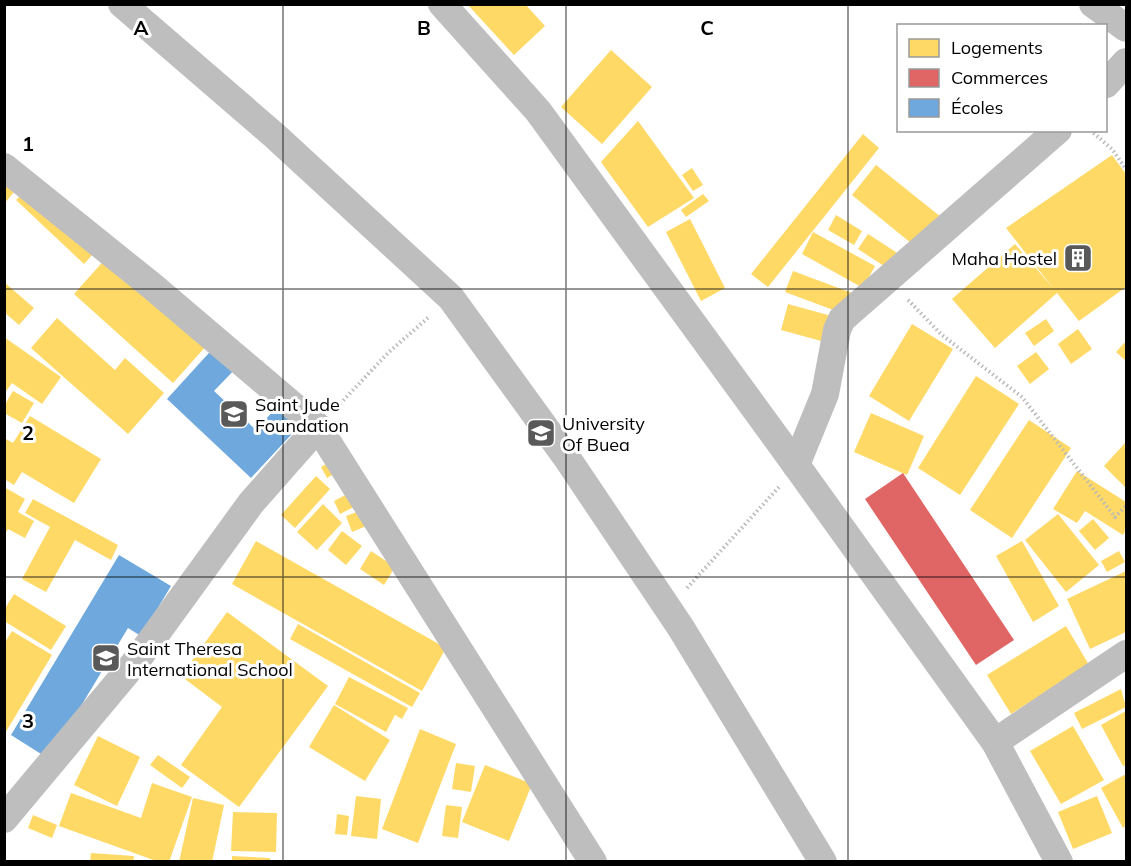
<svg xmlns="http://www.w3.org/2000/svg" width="1131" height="866" font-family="Mulish,sans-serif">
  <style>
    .homes { fill: #ffd966 }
    .shops { fill: #e06666 }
    .schools { fill: #6fa8dc }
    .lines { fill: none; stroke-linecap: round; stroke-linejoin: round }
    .path { stroke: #b9b9b9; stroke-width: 4; stroke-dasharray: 1.5 3; stroke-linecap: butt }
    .street { stroke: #bebebe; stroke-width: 28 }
    .grid { fill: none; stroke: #000; stroke-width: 1.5; stroke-opacity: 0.55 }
    .labels { text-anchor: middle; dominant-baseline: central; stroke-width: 6; stroke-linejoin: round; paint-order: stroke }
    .poi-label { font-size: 18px; fill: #000; stroke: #fff; text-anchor: start }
    .grid-label { font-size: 20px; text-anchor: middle; font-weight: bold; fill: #000; stroke: #fff; stroke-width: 6; stroke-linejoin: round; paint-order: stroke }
  </style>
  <rect width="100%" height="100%" fill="#fff"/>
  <g class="homes">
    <polygon points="467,4 525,4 545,26 514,55"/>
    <polygon points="611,50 652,87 602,144 561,107"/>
    <polygon points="638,121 694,198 648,227 601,162"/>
    <polygon points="863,134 879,148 768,287 751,274"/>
    <polygon points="1112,155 1126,174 1126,287 1079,321 1057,293 995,348 952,299 1015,244 1053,288 1006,228"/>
    <polygon points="876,165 946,221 922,252 852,195"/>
    <polygon points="692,168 703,185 693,191 682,175"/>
    <polygon points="4,173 19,186 4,204"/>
    <polygon points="27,189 94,253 84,264 16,200"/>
    <polygon points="703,194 709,201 686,217 681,210"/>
    <polygon points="836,215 862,231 854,245 828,230"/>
    <polygon points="690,219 725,288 701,301 666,232"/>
    <polygon points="813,232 875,266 863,288 802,254"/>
    <polygon points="868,234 902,256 893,272 858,249"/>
    <polygon points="108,256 207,345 173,383 74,294"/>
    <polygon points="793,271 860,296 852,317 785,292"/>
    <polygon points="4,282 34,308 19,325 4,312"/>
    <polygon points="788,304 850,321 843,347 781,330"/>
    <polygon points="57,318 115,370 125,358 164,393 128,434 31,348"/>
    <polygon points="1046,319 1054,331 1034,346 1025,333"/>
    <polygon points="912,324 953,349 909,421 869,396"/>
    <polygon points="1078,329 1092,349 1071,364 1058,344"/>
    <polygon points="4,337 61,377 42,404 12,383 4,394"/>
    <polygon points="1126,341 1126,361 1116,352"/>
    <polygon points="1036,352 1049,369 1030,384 1017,366"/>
    <polygon points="976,376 1019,404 960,495 918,468"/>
    <polygon points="13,391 34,403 22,423 4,413 4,406"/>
    <polygon points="871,413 924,436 907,475 854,452"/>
    <polygon points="30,416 101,459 74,503 22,472 14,485 4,479 4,442 6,439 13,443"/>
    <polygon points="1029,420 1071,448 1012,538 970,510"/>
    <polygon points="1126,442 1126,488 1104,466"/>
    <polygon points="335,459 341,470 327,478 321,467"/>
    <polygon points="1077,471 1126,502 1126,529 1123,535 1085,511 1077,523 1053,509"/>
    <polygon points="316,476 330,489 295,528 281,515"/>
    <polygon points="4,487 25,499 18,512 34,521 25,538 8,529 4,536"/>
    <polygon points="351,492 358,505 340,514 334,501"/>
    <polygon points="33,499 118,545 111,560 75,540 46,592 22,579 50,527 25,513"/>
    <polygon points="323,504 342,523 317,550 297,532"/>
    <polygon points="365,509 371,524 352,532 346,516"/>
    <polygon points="1058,514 1099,565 1066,592 1025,540"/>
    <polygon points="1093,519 1109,538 1095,550 1079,531"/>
    <polygon points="342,531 362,546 346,565 328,550"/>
    <polygon points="256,541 446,648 422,691 232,584"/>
    <polygon points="1022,541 1059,606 1033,622 996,556"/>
    <polygon points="371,551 395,567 384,585 360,569"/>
    <polygon points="1119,551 1125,562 1107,572 1101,561"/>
    <polygon points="1126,571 1126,632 1090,649 1067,599"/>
    <polygon points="14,594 66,626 51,650 4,621 4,610"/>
    <polygon points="227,612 328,686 239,807 181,765 222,707 181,676"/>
    <polygon points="298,624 420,693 412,707 290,639"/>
    <polygon points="1066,626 1089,665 1011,714 987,675"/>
    <polygon points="12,631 52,655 4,735 4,644"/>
    <polygon points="349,677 408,708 402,719 395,715 386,732 335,704"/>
    <polygon points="1121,689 1126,707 1082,729 1074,713"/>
    <polygon points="334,705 390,740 365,781 309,747"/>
    <polygon points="1126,711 1126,765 1123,766 1101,725"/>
    <polygon points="1073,726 1104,780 1061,804 1030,751"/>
    <polygon points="420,729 456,744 418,843 382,829"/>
    <polygon points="98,736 140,757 117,806 74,785"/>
    <polygon points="158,755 190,777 182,788 150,765"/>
    <polygon points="456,763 475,766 471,792 452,789"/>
    <polygon points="485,765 532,784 509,841 462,822"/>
    <polygon points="1126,774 1126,826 1123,828 1101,788"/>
    <polygon points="152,783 192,797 169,862 159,862 59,826 71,793 141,818"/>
    <polygon points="356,796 381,799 377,839 351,836"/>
    <polygon points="1097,796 1112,833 1073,849 1058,812"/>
    <polygon points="193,798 224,805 212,862 179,862"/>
    <polygon points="446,805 462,807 458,838 442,836"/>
    <polygon points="233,812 277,813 276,852 231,851"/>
    <polygon points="337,814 349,816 347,835 335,834"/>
    <polygon points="33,815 57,825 52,838 28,828"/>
    <polygon points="91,853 134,856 133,862 90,862"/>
    <polygon points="232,856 270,858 270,862 232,862"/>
  </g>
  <polygon class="shops" points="903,473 1014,640 976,665 865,499"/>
  <g class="schools">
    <polygon points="218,343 240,364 214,391 256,430 283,400 304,421 251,478 167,399"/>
    <polygon points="119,555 171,586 141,636 128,628 49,759 11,735"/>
  </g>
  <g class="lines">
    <g class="path">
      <polyline points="1090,130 1112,149 1126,169"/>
      <polyline points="908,300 942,335 1022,397 1115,517 1126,506"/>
      <polyline points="337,407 389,352 430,316"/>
      <polyline points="687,588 779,487"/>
    </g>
    <g class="street">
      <polyline points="122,4 275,136 451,298 567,458 681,628 823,862"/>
      <polyline points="442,4 538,111 796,465 995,742 1059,862"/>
      <polyline points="1093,4 1126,28"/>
      <polyline points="1106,84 1126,62"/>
      <polyline points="4,167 152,286 318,427 593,862"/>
      <polyline points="796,465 825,394 837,330 842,319 1058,130"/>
      <polyline points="995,742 1126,654"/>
      <polyline points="4,819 137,660 251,503 318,427"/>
    </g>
  </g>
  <path class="grid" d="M283,4V862M566,4V862M848,4V862M4,289H1126M4,577H1126"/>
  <defs>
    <g id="building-square" transform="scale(1.5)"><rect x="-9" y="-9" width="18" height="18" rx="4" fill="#595959" stroke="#fff"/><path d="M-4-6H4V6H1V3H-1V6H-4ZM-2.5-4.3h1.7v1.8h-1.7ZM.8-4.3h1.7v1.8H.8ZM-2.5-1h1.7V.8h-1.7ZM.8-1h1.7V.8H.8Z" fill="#fff"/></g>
    <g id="school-square" transform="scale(1.5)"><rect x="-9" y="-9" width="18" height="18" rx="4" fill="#595959" stroke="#fff"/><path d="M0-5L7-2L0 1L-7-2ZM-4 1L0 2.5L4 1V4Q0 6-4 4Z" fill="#fff"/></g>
    <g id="university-square" transform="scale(1.5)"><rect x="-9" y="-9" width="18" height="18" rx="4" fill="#595959" stroke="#fff"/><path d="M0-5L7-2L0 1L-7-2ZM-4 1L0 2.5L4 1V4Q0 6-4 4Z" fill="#fff"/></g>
  </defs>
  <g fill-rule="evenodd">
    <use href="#building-square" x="1078" y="258"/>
    <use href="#school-square" x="234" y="414"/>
    <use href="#university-square" x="541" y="433"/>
    <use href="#school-square" x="106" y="658"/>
  </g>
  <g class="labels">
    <g class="poi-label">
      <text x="1057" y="258" text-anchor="end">Maha Hostel</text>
      <text x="255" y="404">Saint Jude<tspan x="255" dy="21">Foundation</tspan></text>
      <text x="562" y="423">University<tspan x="562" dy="21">Of Buea</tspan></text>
      <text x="127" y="648">Saint Theresa<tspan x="127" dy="21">International School</tspan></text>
    </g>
  </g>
  <g class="grid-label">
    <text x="141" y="35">A</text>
    <text x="424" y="35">B</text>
    <text x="707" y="35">C</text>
    <text x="28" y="151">1</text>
    <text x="28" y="440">2</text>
    <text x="28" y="728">3</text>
  </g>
  <rect width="1131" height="866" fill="none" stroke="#000000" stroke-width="12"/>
  <rect x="897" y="24" width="210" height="108" fill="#ffffff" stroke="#999999" stroke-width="1.5"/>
  <rect x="909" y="39" width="30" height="18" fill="#ffd966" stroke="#999999" stroke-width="1.5"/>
  <text x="951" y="54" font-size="18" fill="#000000">Logements</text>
  <rect x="909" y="69" width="30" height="18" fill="#e06666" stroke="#999999" stroke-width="1.5"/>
  <text x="951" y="84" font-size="18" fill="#000000">Commerces</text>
  <rect x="909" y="99" width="30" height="18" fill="#6fa8dc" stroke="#999999" stroke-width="1.5"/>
  <text x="951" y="114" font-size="18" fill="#000000">Écoles</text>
</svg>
